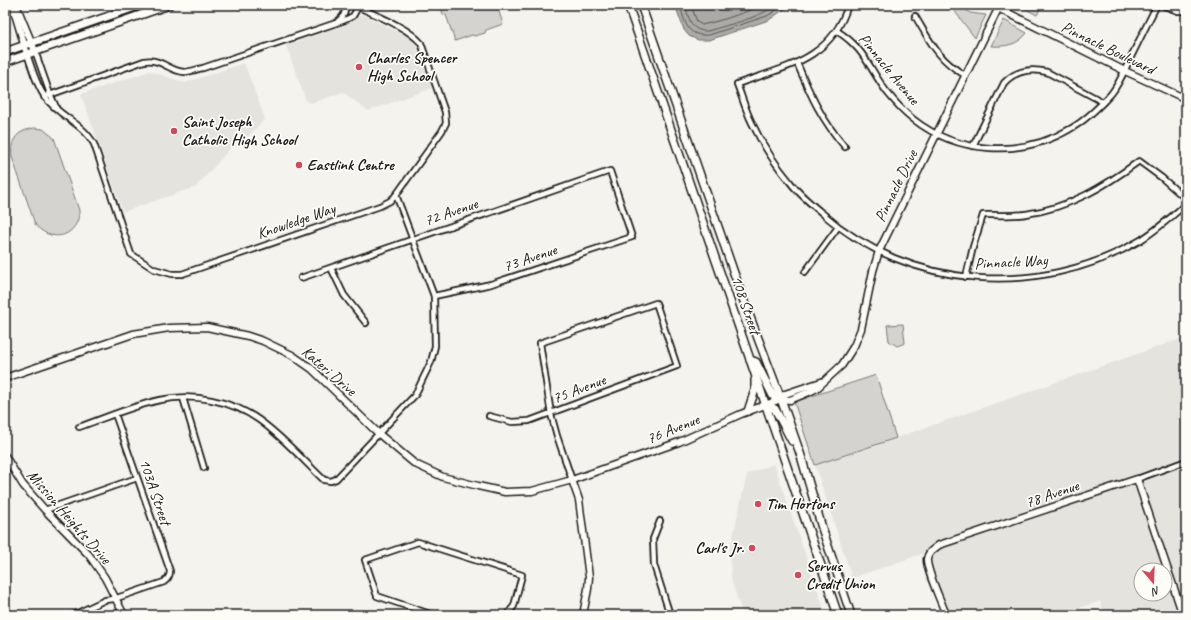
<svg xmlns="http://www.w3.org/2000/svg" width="1191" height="620" font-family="Caveat,sans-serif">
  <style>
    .built { fill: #e4e3de; fill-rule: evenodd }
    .green { fill: #d4d3cf; stroke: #787876 }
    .water { fill: #abaaa6; stroke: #72716f }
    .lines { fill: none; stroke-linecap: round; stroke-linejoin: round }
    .shore { stroke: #555553; stroke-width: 1 }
    .minor-casing { stroke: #1c1c1c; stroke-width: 8 }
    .tertiary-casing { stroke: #1c1c1c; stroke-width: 9 }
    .secondary-casing { stroke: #1c1c1c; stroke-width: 10 }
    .primary-casing { stroke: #1c1c1c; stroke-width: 10 }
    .minor { stroke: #fdfcf7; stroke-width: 4.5 }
    .tertiary { stroke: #fdfcf7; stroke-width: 6 }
    .secondary { stroke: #fdfcf7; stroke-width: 7 }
    .primary { stroke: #fdfcf7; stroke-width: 7 }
    .poi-dot { fill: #d1495b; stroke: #fdfcf7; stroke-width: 1.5 }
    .labels { text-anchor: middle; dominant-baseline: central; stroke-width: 3.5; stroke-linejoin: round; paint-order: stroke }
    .street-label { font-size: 16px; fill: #1c1c1c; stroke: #fdfcf7 }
    .poi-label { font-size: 16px; font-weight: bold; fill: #1c1c1c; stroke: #fdfcf7; text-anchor: start }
  </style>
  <rect width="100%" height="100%" fill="#f4f3ee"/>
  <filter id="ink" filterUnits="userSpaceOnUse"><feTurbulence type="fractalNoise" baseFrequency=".025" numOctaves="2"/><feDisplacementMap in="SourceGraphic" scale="8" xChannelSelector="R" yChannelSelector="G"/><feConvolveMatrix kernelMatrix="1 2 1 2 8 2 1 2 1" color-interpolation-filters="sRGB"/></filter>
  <g filter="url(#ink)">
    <g class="built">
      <polygon points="362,14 414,40 432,88 368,111 343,92 312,103 306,101 286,45 348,24"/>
      <polygon points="244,63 265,119 243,142 231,146 228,151 195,188 186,190 123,212 81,94 150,71 185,83"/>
      <path d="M1186,337V615H1105L1100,601L1058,615H946L929,569L930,551L852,578L815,465L896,438ZM1141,570H1165V594H1141Z"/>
      <polygon points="774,464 826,615 743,615 732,583 729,554 747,474"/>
    </g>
    <g class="green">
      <polygon points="440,5 497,5 503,24 486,30 485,33 475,36 472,35 455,41 446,15 443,14"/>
      <polygon points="950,5 959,5 970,13 986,15 975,38"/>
      <polygon points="1018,5 1042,5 1037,15"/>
      <path d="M1004,20L1027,33C1018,45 1005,47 991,46Z"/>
      <path d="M34,128L43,129L54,138L79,210C79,213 79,217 78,219C71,241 47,240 35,224L12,157C10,139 17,131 34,128Z"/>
      <polygon points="903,324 905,343 897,346 889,341 887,325"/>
      <polygon points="876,375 896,438 815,465 794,402"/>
    </g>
    <polygon class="water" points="675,5 790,5 769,20 709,40 698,40 689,36 684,30"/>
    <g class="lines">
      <g class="shore">
        <path d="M680,5C685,23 687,37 709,35L767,16L784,5"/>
        <path d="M685,5C689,19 691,32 708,31C730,24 757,19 776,5"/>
        <polyline points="691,5 697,22 702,25 725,19 765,5"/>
      </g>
      <g class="minor-casing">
        <g id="minor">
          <path d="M848,5C832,60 784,67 737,84C742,97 746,111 752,123C762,144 775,164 790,182C799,194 811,204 822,213C909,290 1039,299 1139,241C1156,231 1171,217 1186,204"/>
          <polyline points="1162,5 1178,11 1186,11"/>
          <path d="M915,16C930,41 938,60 965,75"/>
          <path d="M338,21C344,16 347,12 343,5"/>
          <path d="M837,31C864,48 868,66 886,91C894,101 903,111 913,119C957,154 1021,158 1070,129C1085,121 1099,107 1111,94C1120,83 1125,69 1131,57C1140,39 1148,22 1157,5"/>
          <polyline points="35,51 50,94 56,107"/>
          <path d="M27,54C32,68 36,85 45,97C58,116 83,123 94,144L131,254L154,269L172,274H182L380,206L390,201L396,195L442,131L446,123L445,112L421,43C408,27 373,14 354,5"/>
          <path d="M797,63C811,96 821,119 845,147"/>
          <path d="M44,97L144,61C161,58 169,71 184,72C190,72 197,69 203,68L345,20L353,16L358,7"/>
          <path d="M973,146L1004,83C1016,70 1031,68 1047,72L1103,102"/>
          <polyline points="331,268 344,295 366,323"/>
          <polyline points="805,272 838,227"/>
          <path d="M966,277L973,247L983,215C997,215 1012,216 1026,214C1069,208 1104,187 1139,161L1162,178L1186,199"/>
          <polyline points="301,278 610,171 632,237 491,284 434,296"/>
          <polyline points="183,398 204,468"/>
          <polyline points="489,416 512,422 529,421 677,366 656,303 540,343 551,414 557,436 572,480"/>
          <path d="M79,427C105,418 132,406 160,400C193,393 231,400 259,420C283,437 303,460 324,480L331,481L336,479L415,395L431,362L435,346L434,296L396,195"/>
          <polyline points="1137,479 1186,461"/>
          <polyline points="45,510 137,478"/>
          <polyline points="660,521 653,539 654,565 670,615"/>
          <path d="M73,615L105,600L114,599L164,582C168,579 170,576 170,571L115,414"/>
          <polyline points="433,615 377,596 365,560 418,542 522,575 514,606 507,615"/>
        </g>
      </g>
      <g class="tertiary-casing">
        <g id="tertiary">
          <polyline points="14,5 15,14 27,54"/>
          <polyline points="16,5 35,51"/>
          <polyline points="992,5 1125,71 1186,99"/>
          <polyline points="5,378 133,334 169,328 207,327 248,336 263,341 292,355 312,369 379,434 415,464 443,477 478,486 505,492 532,491 572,480 679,442 741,414 781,399 790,400 809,392 817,388 842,365 854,346 861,329 873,271 879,251 1000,5"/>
          <polyline points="781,399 785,394 824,381"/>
          <polyline points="5,456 23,485 45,510 89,555 105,578 124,615"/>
          <polyline points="572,480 579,500 589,577 588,589 583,615"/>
          <path d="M946,615C942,603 926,570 927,559C928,552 934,549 939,545L1137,479L1183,615"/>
        </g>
      </g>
      <g class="secondary-casing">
        <g id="secondary">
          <polyline points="5,52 141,5"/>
          <polyline points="5,62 169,5"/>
        </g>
      </g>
      <g class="primary-casing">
        <g id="primary">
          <polyline points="628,5 838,615"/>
          <polyline points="641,5 742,296 781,399 801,456 822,528 851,615"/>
          <polyline points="750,360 756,362 773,396 781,399"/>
          <polyline points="766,405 775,409 792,441"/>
          <polyline points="748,411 755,390 755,380"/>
        </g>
      </g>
      <use href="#minor" class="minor"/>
      <use href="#tertiary" class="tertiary"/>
      <use href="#secondary" class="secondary"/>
      <use href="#primary" class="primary"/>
    </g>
  </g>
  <g class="poi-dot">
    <circle cx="359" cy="67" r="4"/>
    <circle cx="174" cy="131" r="4"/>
    <circle cx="299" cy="165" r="4"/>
    <circle cx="758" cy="504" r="4"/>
    <circle cx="752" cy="548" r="4"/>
    <circle cx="798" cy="575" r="4"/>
  </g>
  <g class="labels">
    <g class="street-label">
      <text transform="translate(1108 48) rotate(26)">Pinnacle Boulevard</text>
      <text transform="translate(889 69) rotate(51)">Pinnacle Avenue</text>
      <text transform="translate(896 186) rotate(-64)">Pinnacle Drive</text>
      <text transform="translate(451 212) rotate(-19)">72 Avenue</text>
      <text transform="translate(296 221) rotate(-19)">Knowledge Way</text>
      <text transform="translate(530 258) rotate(-19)">73 Avenue</text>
      <text transform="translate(1011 262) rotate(-3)">Pinnacle Way</text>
      <text transform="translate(746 305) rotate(71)">108 Street</text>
      <text transform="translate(329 371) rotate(41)">Kateri Drive</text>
      <text transform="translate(579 389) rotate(-21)">75 Avenue</text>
      <text transform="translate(673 429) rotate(-22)">76 Avenue</text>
      <text transform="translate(155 492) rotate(71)">103A Street</text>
      <text transform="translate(1052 494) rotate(-19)">78 Avenue</text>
      <text transform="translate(69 517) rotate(49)">Mission Heights Drive</text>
    </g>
    <g class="poi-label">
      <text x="367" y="58">Charles Spencer<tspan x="367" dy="18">High School</tspan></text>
      <text x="182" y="122">Saint Joseph<tspan x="182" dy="18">Catholic High School</tspan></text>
      <text x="307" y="165">Eastlink Centre</text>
      <text x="766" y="504">Tim Hortons</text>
      <text x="744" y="548" text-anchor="end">Carl's Jr.</text>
      <text x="806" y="566">Servus<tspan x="806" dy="18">Credit Union</tspan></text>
    </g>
  </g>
  <rect width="1191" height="620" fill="none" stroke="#fdfcf7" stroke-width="20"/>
  <rect x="10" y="10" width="1171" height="600" fill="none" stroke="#1c1c1c" stroke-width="1.5" filter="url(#ink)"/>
  <g transform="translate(1153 582) rotate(161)"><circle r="19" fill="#fdfcf7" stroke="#a3a29f"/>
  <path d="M0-3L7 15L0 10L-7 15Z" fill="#d1495b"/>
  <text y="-6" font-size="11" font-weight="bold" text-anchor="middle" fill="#1c1c1c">N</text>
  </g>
</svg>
